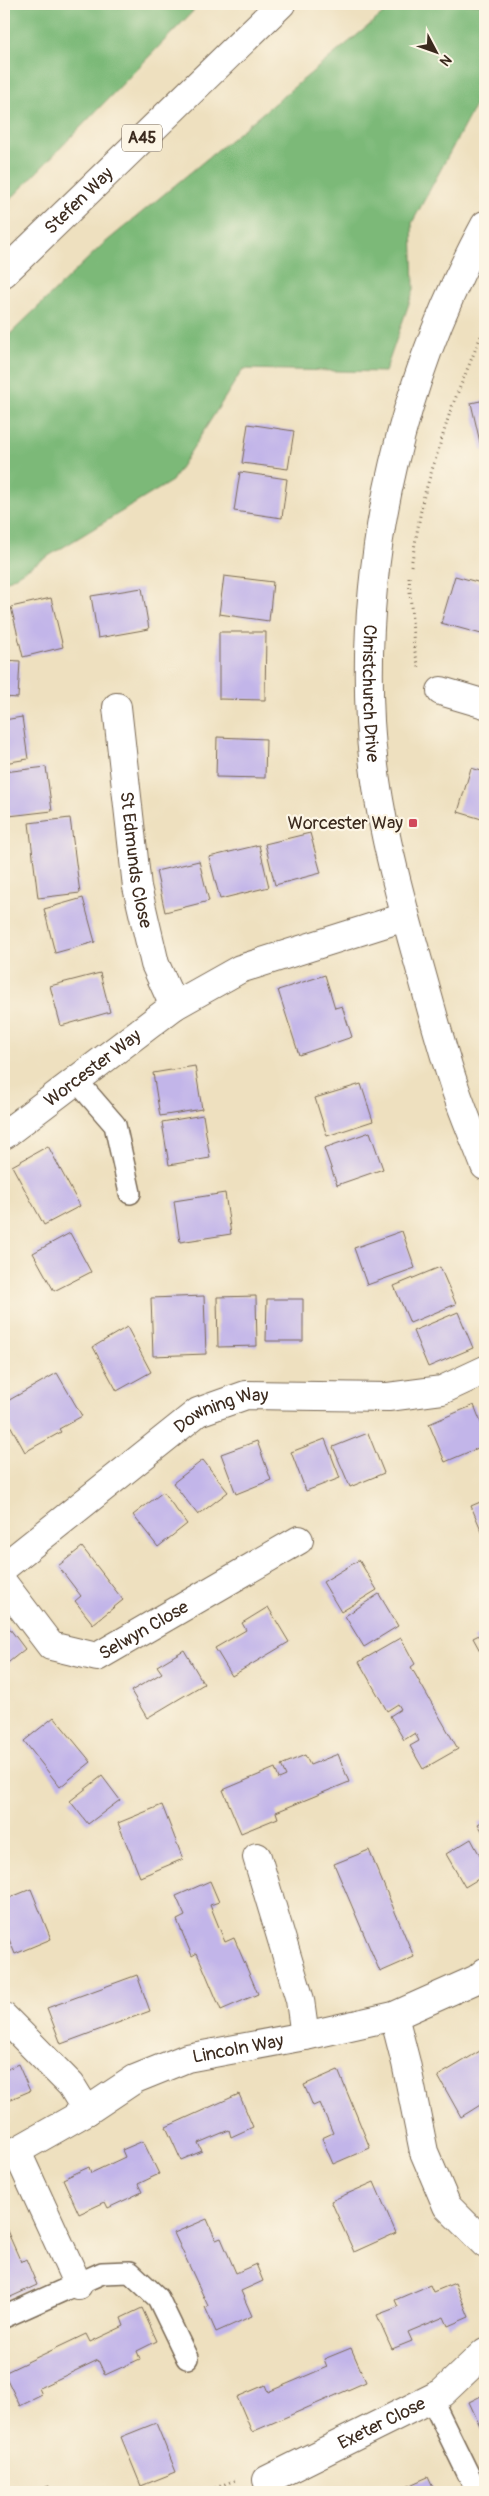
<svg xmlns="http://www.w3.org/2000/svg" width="489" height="2496" font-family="Pangolin,sans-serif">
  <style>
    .forest { fill: #7cb978; stroke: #5c724b }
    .building { fill: #c2b5e9 }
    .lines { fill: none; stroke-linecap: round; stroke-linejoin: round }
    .service-casing { stroke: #7a6a56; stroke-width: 24 }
    .minor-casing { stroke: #7a6a56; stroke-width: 30 }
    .tertiary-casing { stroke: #7a6a56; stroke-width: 30 }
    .trunk-casing { stroke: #7a6a56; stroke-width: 30 }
    .path { stroke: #7a6a56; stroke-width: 3; stroke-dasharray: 1 4; stroke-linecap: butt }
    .service { stroke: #fff; stroke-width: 21 }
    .minor { stroke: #fff; stroke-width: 28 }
    .tertiary { stroke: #fff; stroke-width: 28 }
    .trunk { stroke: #fff; stroke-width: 28 }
    .poi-dot { fill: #d1495b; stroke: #fcf5e5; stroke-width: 2 }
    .labels { text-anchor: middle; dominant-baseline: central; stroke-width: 4.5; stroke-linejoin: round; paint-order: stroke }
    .shield { fill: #fcf5e5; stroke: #75675a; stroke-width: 1 }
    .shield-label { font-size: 16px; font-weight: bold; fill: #3b2a1e }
    .street-label { font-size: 18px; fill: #3b2a1e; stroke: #fcf5e5 }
    .poi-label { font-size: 18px; fill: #3b2a1e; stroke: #fcf5e5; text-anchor: end }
  </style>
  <rect width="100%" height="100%" fill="#fcf5e5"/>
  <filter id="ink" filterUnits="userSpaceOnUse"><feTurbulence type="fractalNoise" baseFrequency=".02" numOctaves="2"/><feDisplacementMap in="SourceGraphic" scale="10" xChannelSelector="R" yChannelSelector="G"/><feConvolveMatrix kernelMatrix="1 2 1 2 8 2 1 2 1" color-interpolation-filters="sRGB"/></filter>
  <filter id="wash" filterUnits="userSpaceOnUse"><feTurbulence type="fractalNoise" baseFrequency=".0096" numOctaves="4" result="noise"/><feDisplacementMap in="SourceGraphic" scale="20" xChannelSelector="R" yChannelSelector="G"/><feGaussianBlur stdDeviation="1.12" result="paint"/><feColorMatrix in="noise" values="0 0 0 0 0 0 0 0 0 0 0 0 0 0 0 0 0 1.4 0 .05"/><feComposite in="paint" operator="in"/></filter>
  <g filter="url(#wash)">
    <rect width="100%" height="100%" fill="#eee0bf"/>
    <g class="forest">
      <polygon points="4,4 200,4 4,206"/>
      <polygon points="395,4 485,4 485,87 412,223 414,289 385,372 243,369 172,481 4,583 4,340 101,246"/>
    </g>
    <g id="blocks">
      <g class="building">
        <polygon points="485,400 485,450 482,451 471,403"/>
        <polygon points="248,424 294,431 288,469 242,463"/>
        <polygon points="240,472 287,479 282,518 234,511"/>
        <polygon points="224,576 273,582 269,621 219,614"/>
        <polygon points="455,576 485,584 485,635 441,623"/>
        <polygon points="142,588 149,629 98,638 91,596"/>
        <polygon points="51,598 63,647 23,657 11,607"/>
        <polygon points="219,632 266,632 265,700 219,699"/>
        <polygon points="4,660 20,661 18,698 4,697"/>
        <polygon points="22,717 28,759 4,763 4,720"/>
        <polygon points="217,737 266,739 265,778 216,777"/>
        <polygon points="46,767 52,811 9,816 4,772"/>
        <polygon points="471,768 485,772 485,820 458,812"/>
        <polygon points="70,818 80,893 38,898 29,823"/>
        <polygon points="310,833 321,873 275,885 265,844"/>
        <polygon points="259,845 269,887 220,899 209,857"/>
        <polygon points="199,861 209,901 165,912 156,871"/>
        <polygon points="83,898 95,942 55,953 44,909"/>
        <polygon points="100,973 110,1012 61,1026 50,986"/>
        <polygon points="325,975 335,1008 342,1006 352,1037 299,1055 278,990"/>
        <polygon points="195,1066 202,1109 160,1116 153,1073"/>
        <polygon points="361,1084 373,1121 327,1136 315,1098"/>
        <polygon points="203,1115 210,1158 169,1165 162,1122"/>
        <polygon points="370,1132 383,1169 337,1185 324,1148"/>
        <polygon points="48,1146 80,1206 44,1225 12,1166"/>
        <polygon points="225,1193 231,1234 180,1242 174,1201"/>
        <polygon points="402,1231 415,1268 367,1285 354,1248"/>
        <polygon points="70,1233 91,1272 54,1291 33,1253"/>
        <polygon points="440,1267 456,1304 410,1323 394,1286"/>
        <polygon points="204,1296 206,1354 153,1356 151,1298"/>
        <polygon points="256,1296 257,1346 218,1347 217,1297"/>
        <polygon points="267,1299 303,1299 303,1341 266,1341"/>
        <polygon points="458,1312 473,1348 428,1367 413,1331"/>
        <polygon points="127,1327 151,1372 117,1391 93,1347"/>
        <polygon points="57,1373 82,1416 59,1429 61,1432 25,1452 4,1414 4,1403"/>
        <polygon points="474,1405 485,1433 485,1445 445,1462 429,1424"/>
        <polygon points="368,1433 384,1473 350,1487 333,1447"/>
        <polygon points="325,1439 340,1478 306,1491 291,1452"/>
        <polygon points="257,1441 271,1480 236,1494 221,1454"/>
        <polygon points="203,1460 228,1492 198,1515 173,1483"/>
        <polygon points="163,1492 187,1524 158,1547 133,1515"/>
        <polygon points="485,1500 485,1539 471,1506"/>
        <polygon points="82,1547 123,1600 93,1624 75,1601 81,1596 58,1566"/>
        <polygon points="359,1560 377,1590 341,1612 323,1582"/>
        <polygon points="379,1594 398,1626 364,1647 345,1616"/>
        <polygon points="268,1607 289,1642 232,1676 215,1648 246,1630 242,1623"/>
        <polygon points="4,1621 25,1649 4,1666"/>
        <polygon points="485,1632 485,1660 473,1638"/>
        <polygon points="401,1638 415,1664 411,1667 458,1749 423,1769 410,1746 419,1741 415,1733 404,1740 390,1716 401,1709 398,1704 387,1711 359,1662"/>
        <polygon points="184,1650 204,1684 147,1718 131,1691 162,1673 157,1666"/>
        <polygon points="54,1717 91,1762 60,1787 24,1741"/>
        <polygon points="338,1754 349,1782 276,1812 278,1818 241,1833 223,1790 275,1768 279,1779 286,1776 281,1765 305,1755 310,1765"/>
        <polygon points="102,1776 120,1800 88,1824 70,1801"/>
        <polygon points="162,1805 183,1859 140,1877 118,1823"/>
        <polygon points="485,1820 485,1836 478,1824"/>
        <polygon points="471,1839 485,1865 485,1875 465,1887 446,1854"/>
        <polygon points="369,1850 414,1957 380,1972 334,1864"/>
        <polygon points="210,1881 219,1902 210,1905 225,1942 234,1938 258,1994 221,2010 197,1953 192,1956 177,1920 185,1916 176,1896"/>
        <polygon points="31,1889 51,1939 15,1954 4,1927 4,1900"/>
        <polygon points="137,1975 150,2011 61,2044 47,2008"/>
        <polygon points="485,2048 485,2102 461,2117 438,2076"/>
        <polygon points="18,2064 30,2091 4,2102 4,2071"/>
        <polygon points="338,2070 370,2148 333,2164 322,2138 333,2133 320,2103 313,2106 304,2085"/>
        <polygon points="239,2094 253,2127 231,2137 229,2130 198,2143 202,2151 181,2160 166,2127"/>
        <polygon points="143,2141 159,2174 138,2184 142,2192 108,2208 105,2202 79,2214 63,2179 89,2167 91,2173 125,2157 122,2150"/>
        <polygon points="374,2182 396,2233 354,2252 331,2201"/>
        <polygon points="207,2219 216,2240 221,2238 236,2273 256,2264 263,2281 241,2291 252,2316 216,2332 205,2307 208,2306 174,2233"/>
        <polygon points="4,2224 21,2262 26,2259 37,2285 4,2300"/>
        <polygon points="455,2283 469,2317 448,2326 444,2317 408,2332 412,2341 392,2349 377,2315 398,2307 395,2300 430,2285 433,2292"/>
        <polygon points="142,2308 157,2341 137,2351 140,2359 105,2375 98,2360 39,2388 42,2395 20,2406 4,2373 86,2334 90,2342 124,2326 121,2318"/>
        <polygon points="351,2348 366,2382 252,2432 237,2397 265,2385 268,2392 327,2367 324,2359"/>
        <polygon points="485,2394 485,2437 469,2402"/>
        <polygon points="156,2423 176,2472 141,2486 121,2437"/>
        <polygon points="428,2477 435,2492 394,2492"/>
        <polygon points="49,2486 51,2492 33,2492"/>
      </g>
    </g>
  </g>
  <g filter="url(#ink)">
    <use href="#blocks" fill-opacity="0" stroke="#7a6a56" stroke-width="1"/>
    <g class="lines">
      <g class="service-casing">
        <g id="service">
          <polyline points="76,1080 115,1125 130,1193"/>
          <polyline points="4,2317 102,2273 130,2272 158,2298 187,2358"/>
          <polyline points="431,2398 477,2492"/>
        </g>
      </g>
      <g class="minor-casing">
        <g id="minor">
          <polyline points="441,691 485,704"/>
          <path id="s1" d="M117,707L137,887L155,964L174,1006"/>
          <path id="s2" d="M4,1135L174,1006L240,969L405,917"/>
          <path id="s3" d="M4,1567L198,1412L246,1395L388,1397L442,1390L485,1370"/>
          <path id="s4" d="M4,1584L51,1646L97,1657L299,1540"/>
          <polyline points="257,1857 300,2000 305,2036"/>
          <polyline points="394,2016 406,2063 424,2152 447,2206 485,2244"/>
          <polyline points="4,2017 71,2085 87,2111"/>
          <polyline points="17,2152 78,2285"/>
          <path id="s5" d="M4,2158L87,2111L135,2079L187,2058L305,2036L394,2016L477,1979L485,1972"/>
          <path id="s6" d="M267,2480L442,2393L485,2352"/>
        </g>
      </g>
      <g class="tertiary-casing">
        <g id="tertiary">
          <path id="s7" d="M485,225C403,376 361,548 370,721C374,802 396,883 418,961C430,1003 441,1047 455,1088C464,1115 475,1140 485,1166"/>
        </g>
      </g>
      <g class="trunk-casing">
        <g id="trunk">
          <path id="s8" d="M4,273L281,4"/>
        </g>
      </g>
      <g class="path">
        <polyline points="411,566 423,499 451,409 483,331"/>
        <polyline points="409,577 414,648 419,668"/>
        <polyline points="206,2492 235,2480"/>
      </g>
      <use href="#service" class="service"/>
      <use href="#minor" class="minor"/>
      <use href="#tertiary" class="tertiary"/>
      <use href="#trunk" class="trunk"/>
    </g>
  </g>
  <rect class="poi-dot" x="408" y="818" width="10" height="10" rx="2.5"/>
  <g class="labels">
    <rect class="shield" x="122" y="124.5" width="40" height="27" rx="4"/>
    <g class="shield-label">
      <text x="142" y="138">A45</text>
    </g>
    <g class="street-label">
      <text stroke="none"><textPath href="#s8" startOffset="104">Stefen Way</textPath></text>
      <text stroke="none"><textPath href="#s7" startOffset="488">Christchurch Drive</textPath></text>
      <text stroke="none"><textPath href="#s1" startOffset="154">St Edmunds Close</textPath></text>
      <text stroke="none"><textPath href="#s2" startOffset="111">Worcester Way</textPath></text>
      <text stroke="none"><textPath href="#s3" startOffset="271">Downing Way</textPath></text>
      <text stroke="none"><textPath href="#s4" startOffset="179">Selwyn Close</textPath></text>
      <text stroke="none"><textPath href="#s5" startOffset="261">Lincoln Way</textPath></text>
      <text stroke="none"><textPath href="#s6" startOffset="128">Exeter Close</textPath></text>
    </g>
    <g class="poi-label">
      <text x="403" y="823">Worcester Way</text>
    </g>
  </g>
  <rect width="489" height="2496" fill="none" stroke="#fcf5e5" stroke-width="20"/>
  <g transform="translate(436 52) rotate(131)" stroke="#fcf5e5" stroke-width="4" paint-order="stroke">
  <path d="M0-4L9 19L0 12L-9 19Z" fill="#3b2a1e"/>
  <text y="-8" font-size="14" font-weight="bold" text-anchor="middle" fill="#3b2a1e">N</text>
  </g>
</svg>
